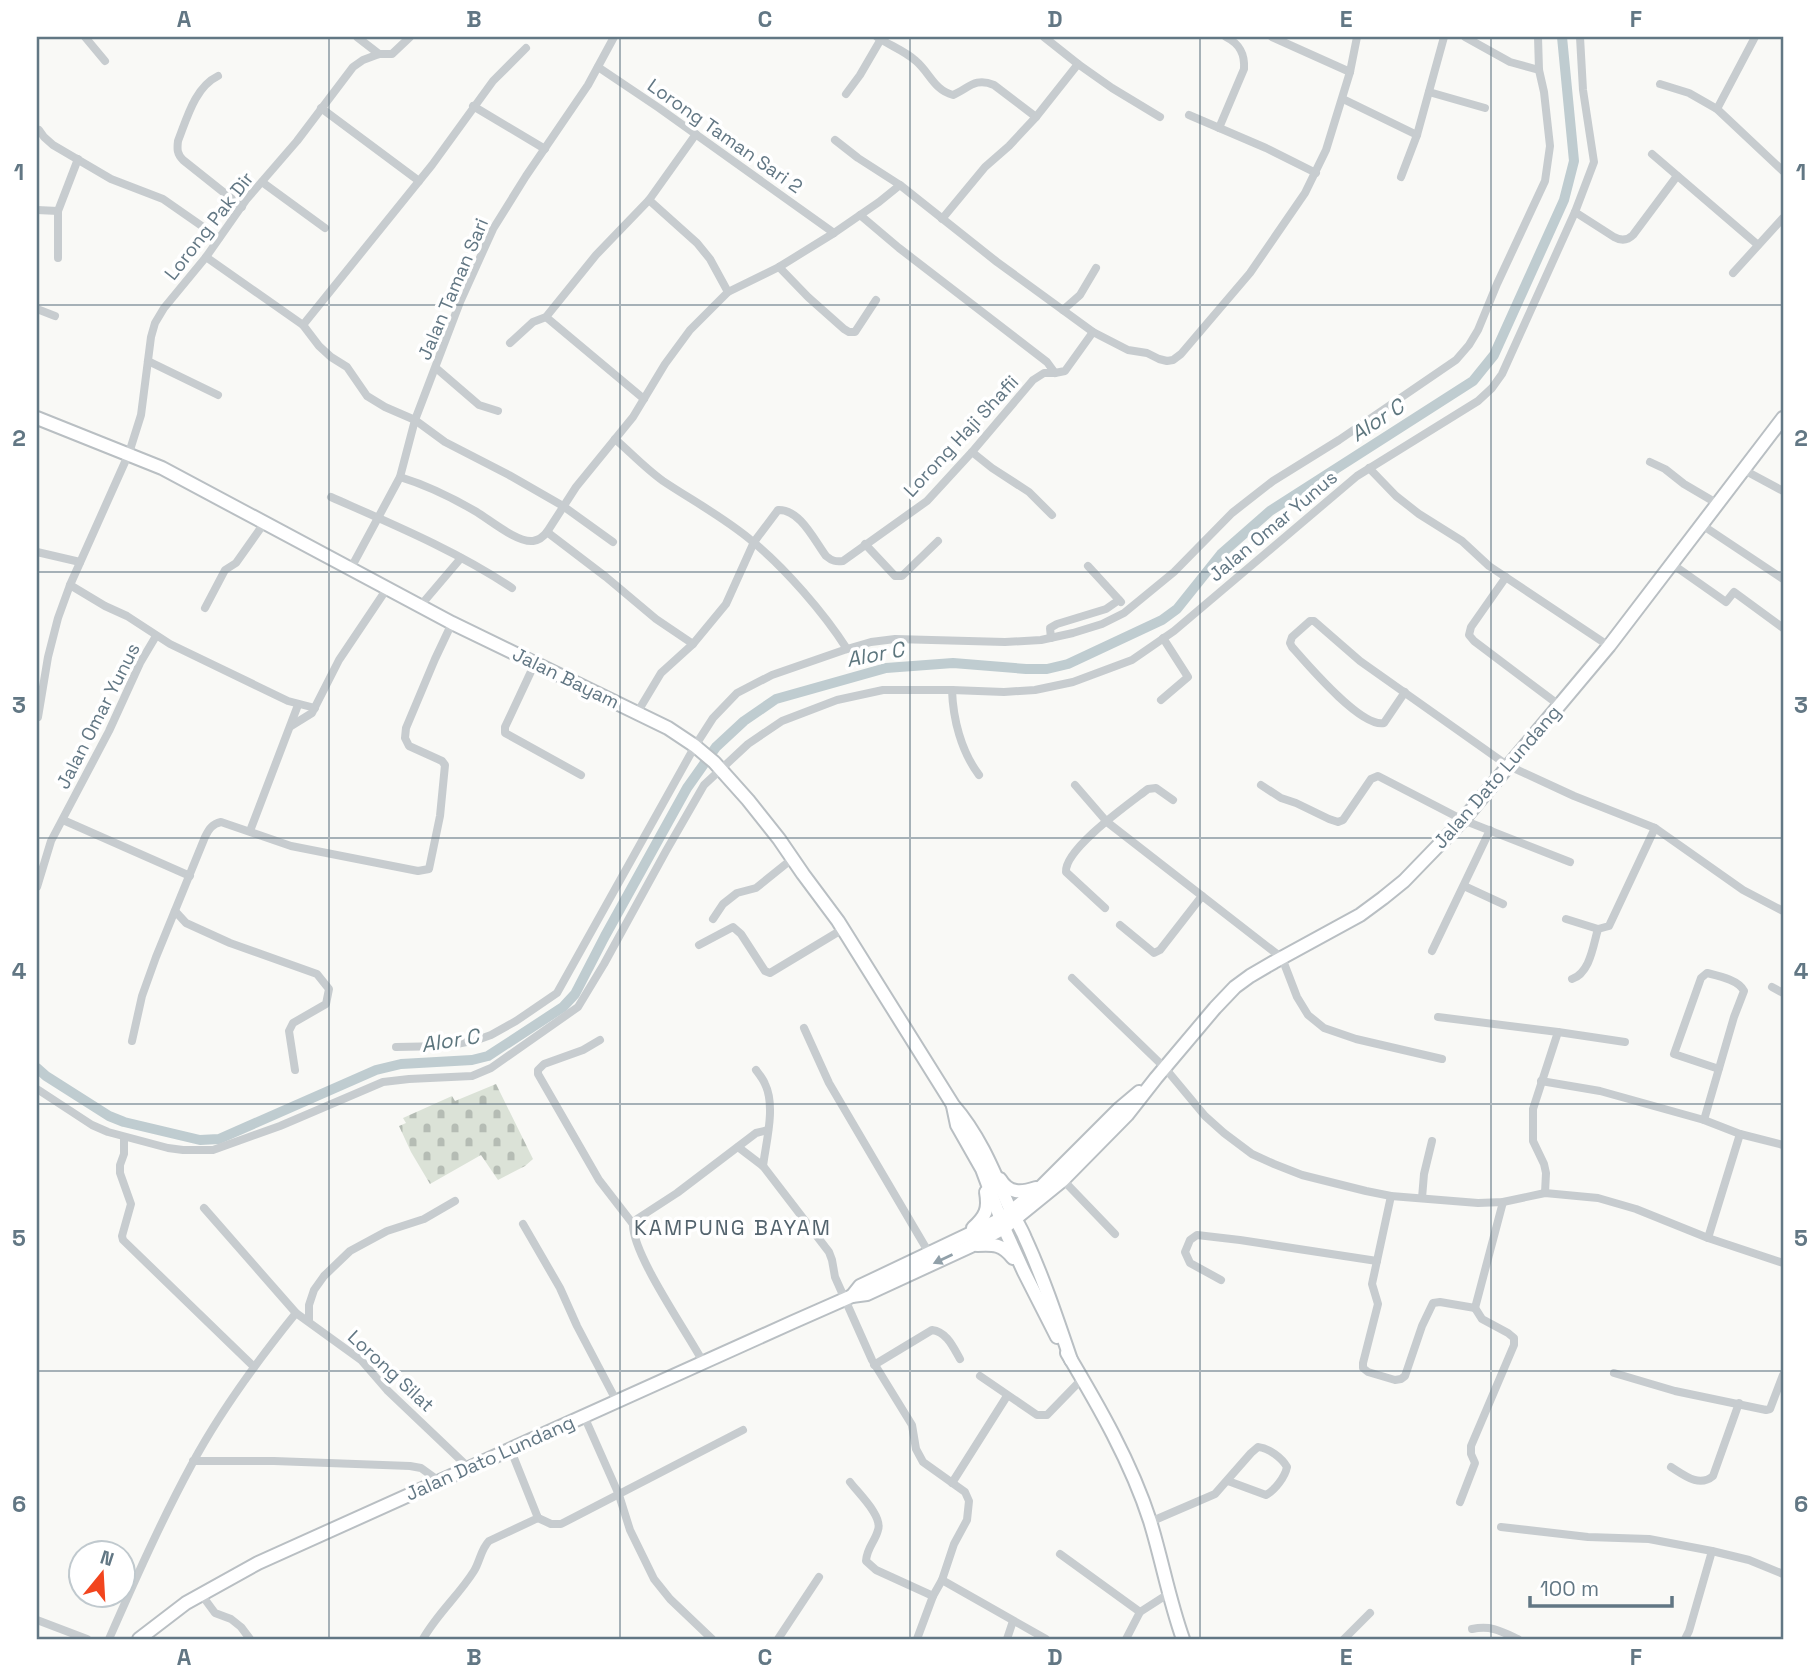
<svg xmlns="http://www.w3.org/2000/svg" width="1820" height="1676" font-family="'Space Grotesk',sans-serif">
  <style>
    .cemetery { fill: url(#cemetery-stones) }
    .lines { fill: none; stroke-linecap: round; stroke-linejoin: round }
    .canal { stroke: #bfccd0; stroke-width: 10 }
    .secondary-casing { stroke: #b9bfc3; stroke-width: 16 }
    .minor { stroke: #c7cccf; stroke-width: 8 }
    .secondary { stroke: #fff; stroke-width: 12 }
    .oneway { fill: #91a0a9 }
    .grid { fill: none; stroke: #627784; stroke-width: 2; stroke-opacity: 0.55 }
    .labels { text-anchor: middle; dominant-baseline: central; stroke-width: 7; stroke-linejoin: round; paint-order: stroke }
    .street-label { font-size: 19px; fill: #627784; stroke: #fff }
    .water-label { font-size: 21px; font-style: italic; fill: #5d767e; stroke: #fff }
    .neighbourhood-label { font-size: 21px; letter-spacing: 2px; fill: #54646e; stroke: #fff }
    .neatline { fill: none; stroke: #627784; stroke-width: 2.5 }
    .grid-label { font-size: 23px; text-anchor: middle; font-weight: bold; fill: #627784 }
  </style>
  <defs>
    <pattern id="cemetery-stones" width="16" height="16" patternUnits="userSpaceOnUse" patternTransform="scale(1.75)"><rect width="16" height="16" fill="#dbe2d7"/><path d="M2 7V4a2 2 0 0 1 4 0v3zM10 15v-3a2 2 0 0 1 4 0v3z" fill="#b5bcb4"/></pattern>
  </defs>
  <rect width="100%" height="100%" fill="#f9f9f6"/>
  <polygon class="cemetery" points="496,1084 533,1159 525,1166 498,1180 481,1155 430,1184 411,1152 399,1126 406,1123 403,1118 452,1096 455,1101"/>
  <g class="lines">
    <polyline class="canal" points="37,1068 46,1076 109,1116 124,1122 200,1140 219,1139 376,1070 401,1064 472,1060 488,1056 563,1007 575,994 605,936 687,788 716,747 744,721 776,699 886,668 953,663 1026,669 1047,669 1068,664 1162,620 1177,609 1221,554 1270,511 1473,381 1494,355 1564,200 1574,161 1562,37"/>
    <g class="secondary-casing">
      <g id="secondary">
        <path d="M37,418L162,468L452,623L668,728L695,746L714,762L748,800L779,839L803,874L838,921L953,1105C980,1136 994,1172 1010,1209C1015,1219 1021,1228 1025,1238C1043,1277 1057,1319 1071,1360"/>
        <polyline points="953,1106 957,1125 982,1169 1004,1228 1024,1272 1057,1337"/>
        <path d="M1000,1179C1009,1194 1021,1193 1036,1188"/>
        <path d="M973,1228C986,1216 989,1209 986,1192"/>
        <path d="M977,1245C994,1244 1002,1244 1013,1258"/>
        <polyline points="852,1296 860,1286 1001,1219 1041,1187 1120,1108 1139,1092"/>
        <path d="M1067,1353C1098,1405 1131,1462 1150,1521C1162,1560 1169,1600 1183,1639"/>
        <polyline points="139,1639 186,1603 258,1563 793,1322 852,1296 867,1294 971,1246 1004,1228 1063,1180 1127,1115 1156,1078 1215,1008 1235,987 1250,976 1274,962 1360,915 1383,898 1404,881 1463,820 1609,646 1783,418"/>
      </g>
    </g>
    <g class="minor">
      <polyline points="85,37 105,61"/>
      <polyline points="357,37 379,54"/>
      <path d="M877,37C889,45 905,51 916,61C930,73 934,90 953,95C969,88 975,77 994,85L1036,117"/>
      <polyline points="1044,37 1078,64 1112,88 1160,117"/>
      <polyline points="1272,37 1350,72"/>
      <polyline points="1465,37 1510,62 1539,70"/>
      <polyline points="598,67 659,108 834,233"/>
      <path d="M218,76C195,87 187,118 178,141C177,149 177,154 183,160L242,207"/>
      <polyline points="1660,84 1689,93 1717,109 1783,171"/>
      <polyline points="1429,92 1485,108"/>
      <polyline points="846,94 860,75 881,39"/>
      <polyline points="1343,99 1417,135"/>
      <polyline points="473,106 545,149"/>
      <polyline points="321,108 419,181"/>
      <polyline points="1717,109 1755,37"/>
      <polyline points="1189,115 1266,148 1316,173"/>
      <path d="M1219,128L1244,69C1245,54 1240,44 1226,37"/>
      <polyline points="39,130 44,137 53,145 111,179 163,199 219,238"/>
      <polyline points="835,140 858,158 900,185 997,262 1093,332 1128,350 1147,353 1159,359 1167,361 1173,360 1181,354 1250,273 1305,193 1326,150 1350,72 1357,37"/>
      <polyline points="1652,154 1758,245"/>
      <polyline points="1401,177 1417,135 1444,37"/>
      <polyline points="262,182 325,228"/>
      <polyline points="649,200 697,243 710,259 728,292"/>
      <polyline points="37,210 58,211"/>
      <path d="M1575,212L1614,237C1621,241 1627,241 1633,235L1677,176"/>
      <polyline points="860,215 899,248 1047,362 1055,373"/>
      <polyline points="942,219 985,167 1009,146 1036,117 1078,64"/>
      <polyline points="206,257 303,325 319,346 331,357 347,367 367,396 385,407 415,420 445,442 509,475 563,506 613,542"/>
      <polyline points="58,258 58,211 78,159"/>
      <polyline points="779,267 808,297 844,329 849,332 855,332 876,300"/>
      <polyline points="1733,273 1783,218"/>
      <polyline points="37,309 55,316"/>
      <polyline points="1063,310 1080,295 1096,268"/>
      <polyline points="546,317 644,399"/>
      <polyline points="303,325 432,165 493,81 526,48"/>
      <polyline points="510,343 533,322 546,317 596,255 649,200 696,134"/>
      <polyline points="148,361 218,395"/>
      <polyline points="436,368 479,405 498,411"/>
      <path d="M615,439C631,453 646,469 663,481C693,501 725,518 752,541C785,568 824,613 847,649"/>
      <polyline points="972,452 992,468 1029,492 1052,515"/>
      <polyline points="1650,462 1665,469 1684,484 1718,504"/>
      <polyline points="1369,468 1396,496 1419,514 1462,541 1489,566 1609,646"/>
      <polyline points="1744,470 1783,491"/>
      <path d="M400,477C426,485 451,497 475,511C489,519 517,543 533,541C539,540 544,536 547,532L576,487L633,417L665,364L690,330L728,292L779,267L834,233L879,202L900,185"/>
      <path d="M331,497C392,524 457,551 512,588"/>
      <polyline points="1702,525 1783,579"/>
      <polyline points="547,532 606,577 656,619 693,644"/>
      <polyline points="865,544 895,576 902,576 938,541"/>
      <polyline points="37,552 80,562"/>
      <polyline points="1672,564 1726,602 1734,592 1783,628"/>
      <polyline points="1088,566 1121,602"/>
      <polyline points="351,568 400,477 415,420 460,302 493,229 526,176 588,85 614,37"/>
      <polyline points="1506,577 1471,627 1469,635 1474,641 1559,705"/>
      <polyline points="70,585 105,606 127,616 170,644 288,701 315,708"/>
      <polyline points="421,605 461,558"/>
      <polyline points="205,608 225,570 236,563 265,522"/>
      <polyline points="1051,638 1050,628 1057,624 1106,609 1119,600"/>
      <polyline points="535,663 505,727 505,733 581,775"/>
      <path d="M952,690C953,719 961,751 979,775"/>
      <path d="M1405,692L1384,723C1361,728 1307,664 1292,647L1290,643L1292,637L1310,621H1314L1360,661L1507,765L1574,796L1655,828L1743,890L1783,911"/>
      <polyline points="1161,700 1188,677 1163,638"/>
      <path d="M637,713L661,673L693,644L726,604L754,542L778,510C800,509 814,540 826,556C832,561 836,562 843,561L927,501L972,452L1033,380L1044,373H1055L1065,371L1093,332"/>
      <polyline points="38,717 48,657 58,618 70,585 129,453 141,415 151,337 155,323 164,308 206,257 246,200 297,141 353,67 363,60 379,54 392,54 410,37"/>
      <polyline points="291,726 312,713 339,660 388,587"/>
      <polyline points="1075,785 1107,822 1282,958 1297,997 1308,1015 1324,1028 1356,1039 1442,1059"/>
      <polyline points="1261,785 1281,798 1296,803 1329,819 1338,822 1343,820 1371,779 1378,776 1463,820 1570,862"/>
      <polyline points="63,820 190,876"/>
      <polyline points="250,831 298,705"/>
      <polyline points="1464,886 1503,904"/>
      <polyline points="37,887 51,841 109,731 140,663 156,636"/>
      <path d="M1105,908L1066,872C1064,849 1130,803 1148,789L1156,788L1173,800"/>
      <polyline points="175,911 186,923 230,943 317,974 329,989 326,1004 293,1023 289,1031 295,1070"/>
      <polyline points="713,919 723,904 737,893 756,888 792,859"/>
      <polyline points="1566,919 1598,929 1609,926 1655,828"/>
      <polyline points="1120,925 1154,953 1160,950 1202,896"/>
      <polyline points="699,945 733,927 741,934 765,971 770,973 843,929"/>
      <polyline points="1432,951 1490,830"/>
      <polyline points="1072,978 1165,1068 1205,1116 1224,1133 1252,1154 1274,1164 1302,1175 1366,1191 1391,1196 1478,1203 1503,1202 1545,1193 1598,1198 1636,1209 1708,1238 1783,1263"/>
      <path d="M1572,979C1590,973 1593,946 1598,929"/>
      <polyline points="1772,987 1783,993"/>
      <polyline points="1438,1017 1558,1032 1533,1109 1533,1141 1544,1164 1546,1173 1545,1193"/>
      <polyline points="804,1028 829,1083 929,1253"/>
      <polyline points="1558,1032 1625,1042"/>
      <polyline points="600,1040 583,1050 544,1064 538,1070 538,1074 599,1180 633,1224"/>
      <path d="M132,1041L142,996L156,957L205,837C209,829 212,824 221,822L291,846L418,871L429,869L440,816L445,765L442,761L409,746L405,738L406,728L435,659L452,623"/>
      <polyline points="396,1047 446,1046 477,1040 491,1035 516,1021 557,993 695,746 713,718 737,693 772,675 847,649 871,642 895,639 1005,642 1041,640 1073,633 1102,624 1124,613 1174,572 1232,513 1273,481 1339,440 1456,360 1469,345 1478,330 1497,284 1545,181 1550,146 1544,92 1539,70 1538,37"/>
      <path d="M756,1070C759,1074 763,1079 765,1084C776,1106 766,1142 763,1166"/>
      <polyline points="1541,1081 1600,1091 1704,1120 1740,1134 1783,1145"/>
      <polyline points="37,1089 92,1125 108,1132 168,1148 183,1150 213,1150 280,1126 383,1082 409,1079 472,1076 491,1068 578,1007 604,964 666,851 704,785 748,744 782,721 837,700 883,690 952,690 1004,692 1035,690 1073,682 1132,660 1174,631 1357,476 1478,401 1492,388 1502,374 1575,212 1594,162 1583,90 1580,37"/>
      <path d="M1704,1120L1734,1017L1744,991C1739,980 1719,976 1707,973L1701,978L1674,1054L1719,1069"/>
      <polyline points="124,1138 124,1154 120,1165 120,1173 131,1204 122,1236 123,1240 254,1367"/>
      <polyline points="738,1147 763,1166 829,1252 832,1260 835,1277 872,1360 912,1425 916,1449 923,1462 965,1492 969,1501 967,1520 954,1544 942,1580 933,1596 917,1639"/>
      <polyline points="1063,1180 1115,1234"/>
      <polyline points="1391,1196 1372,1284 1378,1304 1363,1363 1363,1368 1368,1372 1395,1380 1401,1379 1405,1376 1422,1326 1433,1303 1440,1302 1475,1308 1503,1202"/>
      <polyline points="1422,1198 1424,1174 1432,1141"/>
      <polyline points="204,1208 296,1313 361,1360 387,1390 468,1467"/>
      <polyline points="523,1224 560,1288 577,1326 617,1402"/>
      <polyline points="633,1224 637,1219 677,1193 756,1133 768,1130"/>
      <path d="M633,1224C632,1254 687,1332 703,1362"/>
      <polyline points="1708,1238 1740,1134"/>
      <polyline points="1221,1280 1190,1263 1185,1252 1190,1240 1197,1235 1240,1240 1377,1261"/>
      <polyline points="309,1321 309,1305 314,1290 324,1276 350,1251 387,1231 424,1219 455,1201"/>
      <path d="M874,1365L932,1330C947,1332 953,1347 960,1359"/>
      <polyline points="1614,1373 1675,1391 1766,1410 1770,1409 1783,1375"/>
      <polyline points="980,1376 1037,1415 1047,1415 1082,1379"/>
      <polyline points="584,1416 619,1495 630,1530 654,1579 670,1599 712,1639"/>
      <polyline points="510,1448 538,1518"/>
      <polyline points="193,1461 274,1461 410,1466 421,1468 439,1481"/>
      <path d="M1671,1467C1684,1475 1699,1488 1713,1476L1739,1403"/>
      <path d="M850,1482C858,1493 883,1516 878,1530C875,1542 867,1547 866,1561L876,1570L933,1596"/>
      <polyline points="952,1483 1007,1396"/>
      <polyline points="1460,1502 1475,1463 1471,1454 1471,1446 1514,1345 1514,1338 1508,1333 1482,1319 1475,1308"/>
      <polyline points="538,1518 551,1524 561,1524 743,1430"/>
      <path d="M1150,1522L1215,1494L1251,1453L1258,1447C1269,1448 1282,1458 1287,1467C1285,1477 1275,1490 1266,1495L1228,1481"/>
      <polyline points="1501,1527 1588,1537 1649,1539 1712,1551 1749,1560 1783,1574"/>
      <polyline points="1060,1554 1140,1612"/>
      <polyline points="942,1580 1046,1639"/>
      <polyline points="201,1594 215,1613 231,1619 241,1627 250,1639"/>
      <polyline points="37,1620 87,1639"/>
      <path d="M1472,1629C1491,1625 1501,1631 1518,1639"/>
      <path d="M109,1639C135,1580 161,1521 192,1464C221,1410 258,1360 296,1313"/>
      <path d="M423,1639C437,1614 459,1595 474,1571C480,1561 481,1549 489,1541L538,1518"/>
      <polyline points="778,1639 819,1577"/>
      <polyline points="1007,1639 1013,1621"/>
      <polyline points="1126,1639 1140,1612 1168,1594"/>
      <polyline points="1344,1639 1370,1613"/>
      <polyline points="1685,1639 1689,1631 1712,1551"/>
    </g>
    <use href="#secondary" class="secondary"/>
  </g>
  <defs><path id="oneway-solid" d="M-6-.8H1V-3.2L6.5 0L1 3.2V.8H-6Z" transform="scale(1.75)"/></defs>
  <use class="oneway" href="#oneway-solid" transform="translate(943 1259) rotate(155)"/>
  <path class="grid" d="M329,37V1639M620,37V1639M910,37V1639M1200,37V1639M1491,37V1639M37,305H1783M37,572H1783M37,838H1783M37,1104H1783M37,1371H1783"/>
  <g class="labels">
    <g class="street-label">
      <text transform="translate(725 136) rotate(35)">Lorong Taman Sari 2</text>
      <text transform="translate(209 226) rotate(-52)">Lorong Pak Dir</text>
      <text transform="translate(453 289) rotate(-67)">Jalan Taman Sari</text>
      <text transform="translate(961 436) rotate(-47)">Lorong Haji Shafii</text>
      <text transform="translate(1273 526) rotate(-40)">Jalan Omar Yunus</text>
      <text transform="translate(566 678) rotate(26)">Jalan Bayam</text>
      <text transform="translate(98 716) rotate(-63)">Jalan Omar Yunus</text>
      <text transform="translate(1497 777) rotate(-49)">Jalan Dato Lundang</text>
      <text transform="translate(391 1371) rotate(43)">Lorong Silat</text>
      <text transform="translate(490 1458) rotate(-24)">Jalan Dato Lundang</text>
    </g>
    <g class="water-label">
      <text transform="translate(1377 420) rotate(-33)">Alor C</text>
      <text transform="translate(875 654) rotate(-11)">Alor C</text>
      <text transform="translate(450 1040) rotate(-9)">Alor C</text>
    </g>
    <g class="neighbourhood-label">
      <text x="733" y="1227">KAMPUNG BAYAM</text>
    </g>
  </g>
  <rect width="1820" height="1676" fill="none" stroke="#ffffff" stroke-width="77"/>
  <g transform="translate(102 1574) rotate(18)"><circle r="33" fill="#ffffff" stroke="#c0c9ce" stroke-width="2"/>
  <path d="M0-5L12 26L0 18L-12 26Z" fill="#f2451e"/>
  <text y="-10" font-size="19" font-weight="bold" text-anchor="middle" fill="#627784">N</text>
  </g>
  <path d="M1530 1596v10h142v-10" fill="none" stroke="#627784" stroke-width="3.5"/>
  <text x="1540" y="1596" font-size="21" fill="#627784" stroke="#ffffff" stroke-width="5" paint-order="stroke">100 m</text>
  <rect x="38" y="38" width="1744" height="1600" class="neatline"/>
  <g class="grid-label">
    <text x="184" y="27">A</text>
    <text x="474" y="27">B</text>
    <text x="765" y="27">C</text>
    <text x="1055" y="27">D</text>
    <text x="1346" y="27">E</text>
    <text x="1636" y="27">F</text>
    <text x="19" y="180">1</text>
    <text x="1801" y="180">1</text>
    <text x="19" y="446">2</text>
    <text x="1801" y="446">2</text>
    <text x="19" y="713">3</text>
    <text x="1801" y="713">3</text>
    <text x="19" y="979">4</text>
    <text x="1801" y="979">4</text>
    <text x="19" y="1246">5</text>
    <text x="1801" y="1246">5</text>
    <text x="19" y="1512">6</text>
    <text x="1801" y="1512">6</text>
    <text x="184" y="1665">A</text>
    <text x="474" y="1665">B</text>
    <text x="765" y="1665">C</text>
    <text x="1055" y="1665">D</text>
    <text x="1346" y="1665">E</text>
    <text x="1636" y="1665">F</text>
  </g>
</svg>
